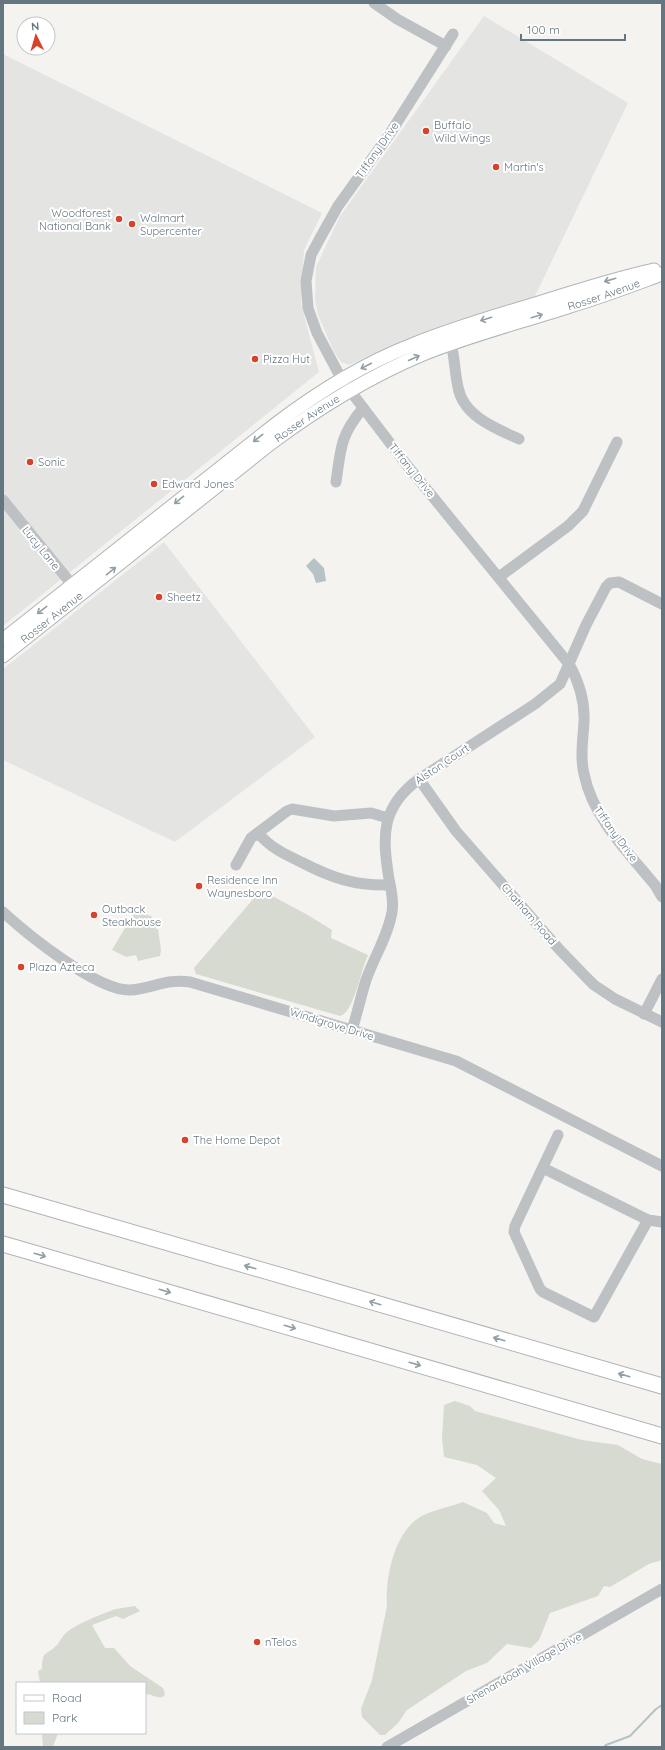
<svg xmlns="http://www.w3.org/2000/svg" width="665" height="1750" font-family="Quicksand,sans-serif">
  <style>
    .built { fill: #e4e5e3 }
    .green { fill: #d6dad1 }
    .water { fill: #b5c3c5 }
    .lines { fill: none; stroke-linecap: round; stroke-linejoin: round }
    .stream { stroke: #b5c3c5; stroke-width: 2 }
    .major-casing { stroke: #b0b5b8; stroke-width: 15 }
    .highway-casing { stroke: #b0b4b6; stroke-width: 17 }
    .minor { stroke: #bdc1c4; stroke-width: 11 }
    .major { stroke: #fff; stroke-width: 13 }
    .highway { stroke: #fff; stroke-width: 15 }
    .oneway { stroke: #929fa5 }
    .poi-dot { fill: #d8422b; stroke: #fff; stroke-width: 1.5 }
    .labels { text-anchor: middle; dominant-baseline: central; stroke-width: 4; stroke-linejoin: round; paint-order: stroke }
    .poi-label { font-size: 11px; fill: #64767f; stroke: #fff; text-anchor: start }
    .street-label { font-size: 11px; fill: #64767f; stroke: #fff }
  </style>
  <rect width="100%" height="100%" fill="#f4f3f0"/>
  <g class="built">
    <polygon points="484,16 628,103 535,296 451,324 387,348 349,365 341,362 334,352 318,315 315,299 316,267 340,216"/>
    <polygon points="3,54 322,213 304,250 301,304 319,372 3,626"/>
    <polygon points="164,542 315,737 175,842 3,760 3,669"/>
  </g>
  <g class="green">
    <path d="M261,890L306,914L332,930L331,938L368,955C361,969 354,1013 340,1016L196,974L194,968Z"/>
    <polygon points="135,911 151,916 155,923 156,929 158,929 161,950 160,956 138,961 136,955 126,957 112,950"/>
    <path d="M455,1401L470,1406L475,1411L582,1440L618,1445L642,1459L662,1464V1560L649,1564L610,1587L604,1586L598,1596L550,1613L539,1640L531,1648L507,1644L487,1663L466,1671L407,1710L398,1723L385,1735H380L362,1717L361,1709L372,1680L387,1606C385,1578 394,1533 420,1517C432,1510 450,1507 463,1502L487,1513L494,1523L506,1526L499,1510L482,1491L496,1478L477,1465L444,1457L442,1438L444,1405Z"/>
    <path d="M135,1606L140,1611L123,1619L116,1616L92,1625L105,1648H114L130,1666L163,1688L165,1694L163,1697C157,1699 152,1694 145,1694V1683H40L38,1671L42,1669C42,1650 46,1656 57,1645C60,1642 61,1638 64,1635C71,1626 104,1613 116,1609C122,1608 129,1607 135,1606Z"/>
    <polygon points="42,1733 58,1733 53,1747 43,1747"/>
  </g>
  <polygon class="water" points="314,558 324,568 326,581 316,583 313,574 306,566"/>
  <g class="lines">
    <polyline class="stream" points="604,1747 606,1745 630,1736 656,1709 662,1705"/>
    <g class="major-casing">
      <g id="major">
        <path d="M3,640L276,424C318,392 363,364 412,345C451,329 492,317 532,305C573,292 613,279 654,270"/>
        <path id="s1" d="M3,656L271,443C318,408 368,377 423,354C470,335 521,322 570,306C601,297 632,285 662,274"/>
      </g>
    </g>
    <g class="highway-casing">
      <g id="highway">
        <polyline points="3,1195 662,1386"/>
        <polyline points="3,1244 662,1436"/>
      </g>
    </g>
    <g class="minor">
      <polyline points="374,3 397,19 446,46"/>
      <path d="M453,34L389,135L338,206L319,240L311,255L306,281L308,308L317,333L342,380L406,464L569,664C579,682 585,702 584,722C583,740 580,756 584,774C593,818 627,851 655,885L662,897"/>
      <path d="M449,336C455,353 454,370 458,387C463,416 495,428 519,439"/>
      <path d="M336,482C341,447 340,436 363,408"/>
      <polyline points="3,500 78,592"/>
      <polyline points="499,577 568,526 583,511 617,442"/>
      <polyline points="419,779 456,831 559,949 585,976 594,985 615,999 662,1022"/>
      <path d="M258,833C271,848 284,854 301,862C332,878 355,886 390,885"/>
      <polyline points="236,865 251,838 287,811 292,809 334,816 371,813 388,818"/>
      <path d="M3,912C27,934 97,991 130,990C151,989 167,978 190,982L456,1061L662,1166"/>
      <polyline points="644,1014 662,979"/>
      <path d="M352,1030C357,1014 361,996 366,980C374,957 388,936 392,912C394,901 391,889 389,879C382,835 381,807 419,779L535,704L560,684L586,625L606,587L610,583L619,582L662,604"/>
      <polyline points="558,1135 515,1226 514,1232 540,1289 543,1292 594,1317 648,1220"/>
      <polyline points="543,1168 648,1220 662,1222"/>
      <polyline points="387,1747 662,1589"/>
    </g>
    <use href="#major" class="major"/>
    <use href="#highway" class="highway"/>
  </g>
  <defs><path id="oneway-shaft" d="M-6 0H5M1.5-3L5.5 0L1.5 3" fill="none" stroke-width="1.6" stroke-linecap="round" stroke-linejoin="round"/></defs>
  <g class="oneway">
    <use href="#oneway-shaft" transform="translate(610 280) rotate(164)"/>
    <use href="#oneway-shaft" transform="translate(537 316) rotate(-17)"/>
    <use href="#oneway-shaft" transform="translate(486 319) rotate(163)"/>
    <use href="#oneway-shaft" transform="translate(414 358) rotate(-24)"/>
    <use href="#oneway-shaft" transform="translate(366 366) rotate(153)"/>
    <use href="#oneway-shaft" transform="translate(258 438) rotate(142)"/>
    <use href="#oneway-shaft" transform="translate(179 500) rotate(141)"/>
    <use href="#oneway-shaft" transform="translate(111 571) rotate(-39)"/>
    <use href="#oneway-shaft" transform="translate(42 610) rotate(142)"/>
    <use href="#oneway-shaft" transform="translate(40 1255) rotate(16)"/>
    <use href="#oneway-shaft" transform="translate(250 1267) rotate(-164)"/>
    <use href="#oneway-shaft" transform="translate(165 1291) rotate(16)"/>
    <use href="#oneway-shaft" transform="translate(375 1303) rotate(-163)"/>
    <use href="#oneway-shaft" transform="translate(290 1327) rotate(16)"/>
    <use href="#oneway-shaft" transform="translate(499 1339) rotate(-164)"/>
    <use href="#oneway-shaft" transform="translate(415 1364) rotate(16)"/>
    <use href="#oneway-shaft" transform="translate(624 1375) rotate(-164)"/>
  </g>
  <g class="poi-dot">
    <circle cx="426" cy="131" r="4"/>
    <circle cx="496" cy="167" r="4"/>
    <circle cx="119" cy="219" r="4"/>
    <circle cx="132" cy="224" r="4"/>
    <circle cx="255" cy="359" r="4"/>
    <circle cx="30" cy="462" r="4"/>
    <circle cx="154" cy="484" r="4"/>
    <circle cx="159" cy="597" r="4"/>
    <circle cx="199" cy="886" r="4"/>
    <circle cx="94" cy="915" r="4"/>
    <circle cx="21" cy="967" r="4"/>
    <circle cx="185" cy="1140" r="4"/>
    <circle cx="257" cy="1642" r="4"/>
  </g>
  <g class="labels">
    <g class="poi-label">
      <text x="434" y="125">Buffalo<tspan x="434" dy="13">Wild Wings</tspan></text>
      <text x="504" y="167">Martin's</text>
      <text x="111" y="213" text-anchor="end">Woodforest<tspan x="111" dy="13">National Bank</tspan></text>
      <text x="140" y="218">Walmart<tspan x="140" dy="13">Supercenter</tspan></text>
      <text x="263" y="359">Pizza Hut</text>
      <text x="38" y="462">Sonic</text>
      <text x="162" y="484">Edward Jones</text>
      <text x="167" y="597">Sheetz</text>
      <text x="207" y="880">Residence Inn<tspan x="207" dy="13">Waynesboro</tspan></text>
      <text x="102" y="909">Outback<tspan x="102" dy="13">Steakhouse</tspan></text>
      <text x="29" y="967">Plaza Azteca</text>
      <text x="193" y="1140">The Home Depot</text>
      <text x="265" y="1642">nTelos</text>
    </g>
    <g class="street-label">
      <text transform="translate(377 150) rotate(-55)">Tiffany Drive</text>
      <text stroke="none"><textPath href="#s1" startOffset="709">Rosser Avenue</textPath></text>
      <text stroke="none"><textPath href="#s1" startOffset="386">Rosser Avenue</textPath></text>
      <text transform="translate(412 470) rotate(51)">Tiffany Drive</text>
      <text transform="translate(41 548) rotate(51)">Lucy Lane</text>
      <text stroke="none"><textPath href="#s1" startOffset="62">Rosser Avenue</textPath></text>
      <text transform="translate(442 764) rotate(-34)">Alston Court</text>
      <text transform="translate(616 834) rotate(54)">Tiffany Drive</text>
      <text transform="translate(529 914) rotate(49)">Chatham Road</text>
      <text transform="translate(332 1024) rotate(17)">Windigrove Drive</text>
      <text transform="translate(524 1668) rotate(-30)">Shenandoah Village Drive</text>
    </g>
  </g>
  <rect width="665" height="1750" fill="none" stroke="#64767f" stroke-width="8"/>
  <rect x="16" y="1682" width="130" height="52" fill="#ffffff" stroke="#c1c8cc"/>
  <rect x="24" y="1695" width="20" height="6" fill="#ffffff" stroke="#c1c8cc"/>
  <text x="52" y="1702" font-size="12" fill="#64767f">Road</text>
  <rect x="24" y="1712" width="20" height="12" fill="#d6dad1" stroke="#c1c8cc"/>
  <text x="52" y="1722" font-size="12" fill="#64767f">Park</text>
  <g transform="translate(36 36) rotate(355)"><circle r="19" fill="#ffffff" stroke="#c1c8cc"/>
  <path d="M0-3L7 15L0 10L-7 15Z" fill="#d8422b"/>
  <text y="-6" font-size="11" font-weight="bold" text-anchor="middle" fill="#64767f">N</text>
  </g>
  <path d="M521 34v6h104v-6" fill="none" stroke="#64767f" stroke-width="2"/>
  <text x="527" y="34" font-size="12" fill="#64767f" stroke="#ffffff" stroke-width="3" paint-order="stroke">100 m</text>
</svg>
